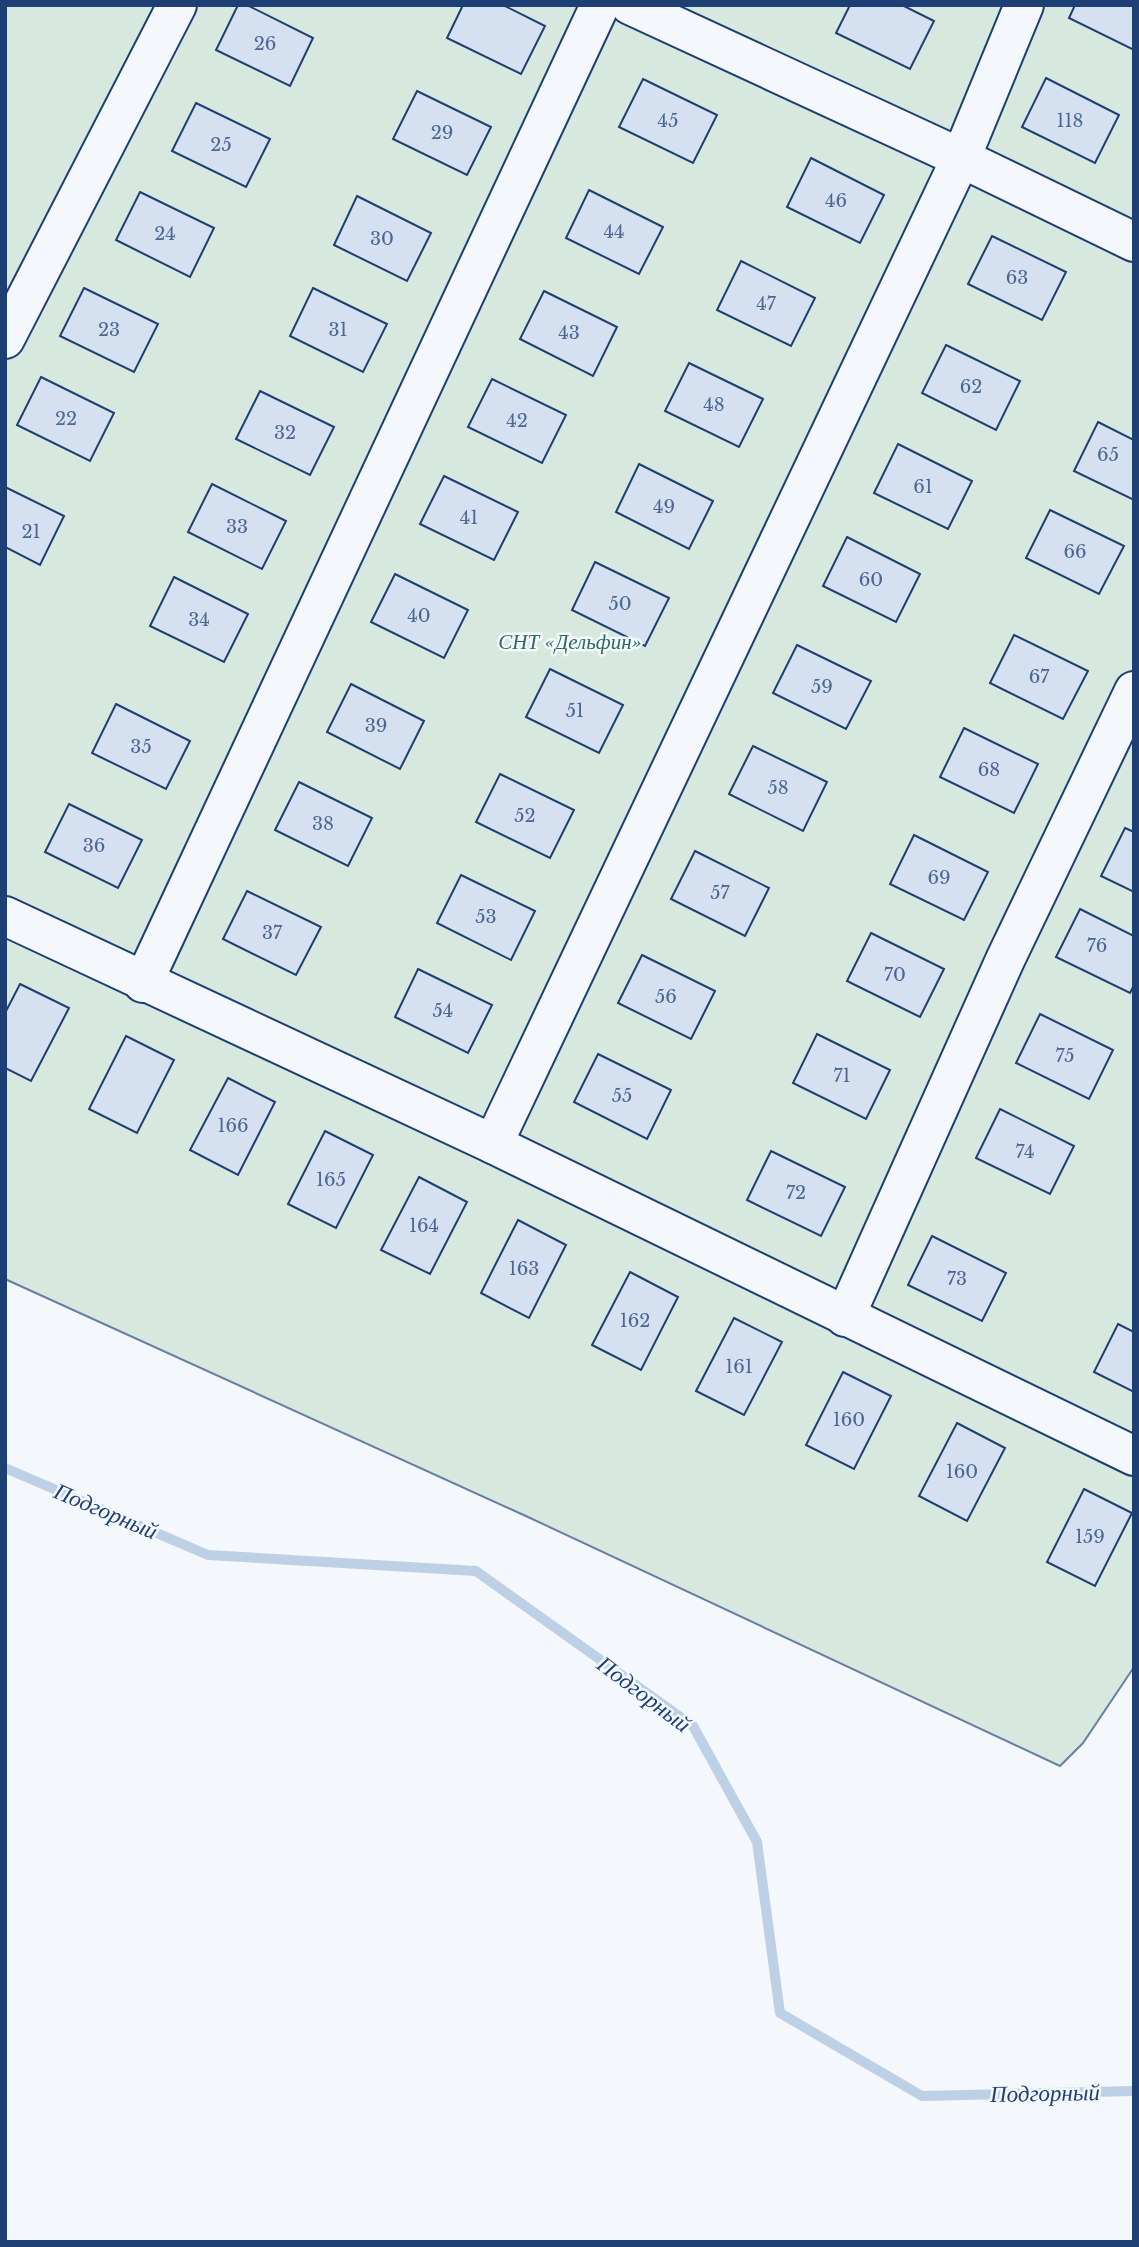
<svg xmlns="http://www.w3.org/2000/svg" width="1139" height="2247" font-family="'Libre Baskerville',serif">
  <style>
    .green { fill: #d7e8df; stroke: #687fa3; stroke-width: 2 }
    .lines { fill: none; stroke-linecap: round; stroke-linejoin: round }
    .stream { stroke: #bed0e5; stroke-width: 10 }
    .building { fill: #d5e0f0; stroke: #1d3f73; stroke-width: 2 }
    .minor-casing { stroke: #1d3f73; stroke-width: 42 }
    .minor { stroke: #f4f7fb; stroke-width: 38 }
    .labels { text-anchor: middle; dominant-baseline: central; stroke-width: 5; stroke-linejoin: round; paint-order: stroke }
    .number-label { font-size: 18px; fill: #4b6792 }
    .park-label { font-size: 21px; font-style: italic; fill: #2c6c60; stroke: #f4f7fb }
    .water-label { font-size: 23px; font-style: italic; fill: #1d3f73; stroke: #f4f7fb }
  </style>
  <rect width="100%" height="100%" fill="#f4f7fb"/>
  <polygon class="green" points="5,5 1134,5 1134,1667 1083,1743 1060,1766 528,1517 5,1279"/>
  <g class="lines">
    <polyline class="stream" points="5,1468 208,1555 476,1571 693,1726 757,1842 780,2013 922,2096 1134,2091"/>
  </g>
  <g class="building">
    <polygon points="238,5 247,5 313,38 290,86 216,50"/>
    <polygon points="463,5 503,5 545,26 521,74 447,38"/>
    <polygon points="850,5 902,5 934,21 910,69 836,33"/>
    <polygon points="1075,5 1134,5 1134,50 1069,18"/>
    <polygon points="1046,78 1119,115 1095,163 1022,127"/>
    <polygon points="643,79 717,115 693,163 619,127"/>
    <polygon points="417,91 491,127 467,175 393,139"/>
    <polygon points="196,103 270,139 246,187 172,151"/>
    <polygon points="811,158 884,195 860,243 787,207"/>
    <polygon points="589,190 663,227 639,274 566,238"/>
    <polygon points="140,192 214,228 190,277 116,240"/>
    <polygon points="357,196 431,233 407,281 334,245"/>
    <polygon points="992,236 1066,272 1042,320 968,284"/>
    <polygon points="741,261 815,298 791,346 717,310"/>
    <polygon points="84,288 158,324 134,372 60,336"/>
    <polygon points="313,288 387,324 363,372 290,336"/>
    <polygon points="544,291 617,327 593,376 520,339"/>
    <polygon points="946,345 1020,381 996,430 922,393"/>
    <polygon points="689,363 763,399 739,447 665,411"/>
    <polygon points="41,377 114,413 90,461 17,425"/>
    <polygon points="492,379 566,415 542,463 468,427"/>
    <polygon points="260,391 334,427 310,475 236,439"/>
    <polygon points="1098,422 1134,440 1134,500 1074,471"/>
    <polygon points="898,444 972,481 948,529 874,493"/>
    <polygon points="639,464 713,501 689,549 616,512"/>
    <polygon points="444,476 518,512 494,560 420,524"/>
    <polygon points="212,484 286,521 262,569 188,532"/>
    <polygon points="5,487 64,516 40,565 5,547"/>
    <polygon points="1050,510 1124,546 1099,594 1026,558"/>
    <polygon points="847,537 920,574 896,622 823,586"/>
    <polygon points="595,562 669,598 645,646 572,610"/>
    <polygon points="395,574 468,610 444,658 371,622"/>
    <polygon points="174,577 248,614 224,662 150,626"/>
    <polygon points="1014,635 1088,671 1063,719 990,683"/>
    <polygon points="797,645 871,681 846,729 773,693"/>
    <polygon points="550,669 623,705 599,753 526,717"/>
    <polygon points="351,684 424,721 400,769 327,732"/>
    <polygon points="116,704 190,741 166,789 92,753"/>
    <polygon points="964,728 1038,764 1014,813 940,777"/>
    <polygon points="753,746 827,782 803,831 729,794"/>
    <polygon points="500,774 574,810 550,858 476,822"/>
    <polygon points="299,782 372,818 348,866 275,830"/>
    <polygon points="69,804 142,840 118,888 45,852"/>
    <polygon points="1125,828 1134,832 1134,892 1101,876"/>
    <polygon points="914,835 988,872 964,920 890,884"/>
    <polygon points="695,851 769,888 745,936 671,899"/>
    <polygon points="461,875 535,911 511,960 437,923"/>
    <polygon points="247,891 321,927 296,975 223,939"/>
    <polygon points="1080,909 1134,936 1134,985 1130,993 1056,957"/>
    <polygon points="871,933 944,969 920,1017 847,981"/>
    <polygon points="642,955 715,991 691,1039 618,1003"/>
    <polygon points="418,969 492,1005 468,1053 395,1017"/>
    <polygon points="20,984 69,1008 31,1081 5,1068 5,1013"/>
    <polygon points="1040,1014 1113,1050 1089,1099 1016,1063"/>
    <polygon points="817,1034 890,1070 866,1119 793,1083"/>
    <polygon points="126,1036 174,1060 137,1133 89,1109"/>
    <polygon points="598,1054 671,1090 647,1139 574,1102"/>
    <polygon points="228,1078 275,1102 238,1175 190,1150"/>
    <polygon points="1000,1109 1074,1146 1050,1194 976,1158"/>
    <polygon points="325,1131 373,1155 336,1228 288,1204"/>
    <polygon points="771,1151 845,1187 821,1236 747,1200"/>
    <polygon points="419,1177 467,1202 430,1274 381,1250"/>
    <polygon points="518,1220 566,1245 529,1318 481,1293"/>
    <polygon points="932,1236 1006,1273 982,1321 908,1285"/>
    <polygon points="630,1272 678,1297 641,1370 592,1345"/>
    <polygon points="734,1318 782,1342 744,1415 696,1391"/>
    <polygon points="1118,1324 1134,1332 1134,1392 1094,1372"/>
    <polygon points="843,1372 891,1396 854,1469 806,1445"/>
    <polygon points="957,1423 1005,1448 967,1521 919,1496"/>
    <polygon points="1084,1489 1132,1513 1095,1586 1047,1562"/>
  </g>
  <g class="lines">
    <g class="minor-casing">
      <g id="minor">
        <polyline points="630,5 961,158 1134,242"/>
        <polyline points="5,339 177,5"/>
        <polyline points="5,916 493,1144 1134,1456"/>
        <polyline points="143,983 600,5"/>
        <polyline points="493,1144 961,158 1024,5"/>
        <polyline points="845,1317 1005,960 1134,691"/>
      </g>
    </g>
    <use href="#minor" class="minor"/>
  </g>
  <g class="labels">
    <g class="number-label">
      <text x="265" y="44">26</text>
      <text x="668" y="121">45</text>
      <text x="1070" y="121">118</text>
      <text x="442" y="133">29</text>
      <text x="221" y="145">25</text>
      <text x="836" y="201">46</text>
      <text x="614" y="232">44</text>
      <text x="165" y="234">24</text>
      <text x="382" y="239">30</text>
      <text x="1017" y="278">63</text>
      <text x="766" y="304">47</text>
      <text x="109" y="330">23</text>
      <text x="338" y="330">31</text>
      <text x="569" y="333">43</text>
      <text x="971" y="387">62</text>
      <text x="714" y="405">48</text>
      <text x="66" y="419">22</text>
      <text x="517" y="421">42</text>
      <text x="285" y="433">32</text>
      <text x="1108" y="455">65</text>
      <text x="923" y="487">61</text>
      <text x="664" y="507">49</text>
      <text x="469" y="518">41</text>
      <text x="237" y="527">33</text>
      <text x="31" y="532">21</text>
      <text x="1075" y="552">66</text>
      <text x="871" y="580">60</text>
      <text x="620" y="604">50</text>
      <text x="419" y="616">40</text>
      <text x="199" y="620">34</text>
      <text x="1039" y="677">67</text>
      <text x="822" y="687">59</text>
      <text x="575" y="711">51</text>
      <text x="376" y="726">39</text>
      <text x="141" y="747">35</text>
      <text x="989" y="770">68</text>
      <text x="778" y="788">58</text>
      <text x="525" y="816">52</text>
      <text x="323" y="824">38</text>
      <text x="94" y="846">36</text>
      <text x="939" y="878">69</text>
      <text x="720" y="893">57</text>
      <text x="486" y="917">53</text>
      <text x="272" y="933">37</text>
      <text x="1097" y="946">76</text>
      <text x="895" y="975">70</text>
      <text x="666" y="997">56</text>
      <text x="443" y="1011">54</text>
      <text x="1065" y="1056">75</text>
      <text x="842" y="1076">71</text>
      <text x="622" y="1096">55</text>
      <text x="233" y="1126">166</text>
      <text x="1025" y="1152">74</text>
      <text x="331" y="1180">165</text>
      <text x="796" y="1193">72</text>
      <text x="424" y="1226">164</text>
      <text x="524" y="1269">163</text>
      <text x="957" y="1279">73</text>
      <text x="635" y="1321">162</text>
      <text x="739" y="1367">161</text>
      <text x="849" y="1420">160</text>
      <text x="962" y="1472">160</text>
      <text x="1090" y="1537">159</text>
    </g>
    <g class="park-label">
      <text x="570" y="642">СНТ «Дельфин»</text>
    </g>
    <g class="water-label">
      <text transform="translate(106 1511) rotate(23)">Подгорный</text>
      <text transform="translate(644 1694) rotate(37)">Подгорный</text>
      <text transform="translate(1045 2093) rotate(-1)">Подгорный</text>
    </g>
  </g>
  <rect width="1139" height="2247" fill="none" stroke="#1d3f73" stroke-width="14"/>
</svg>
